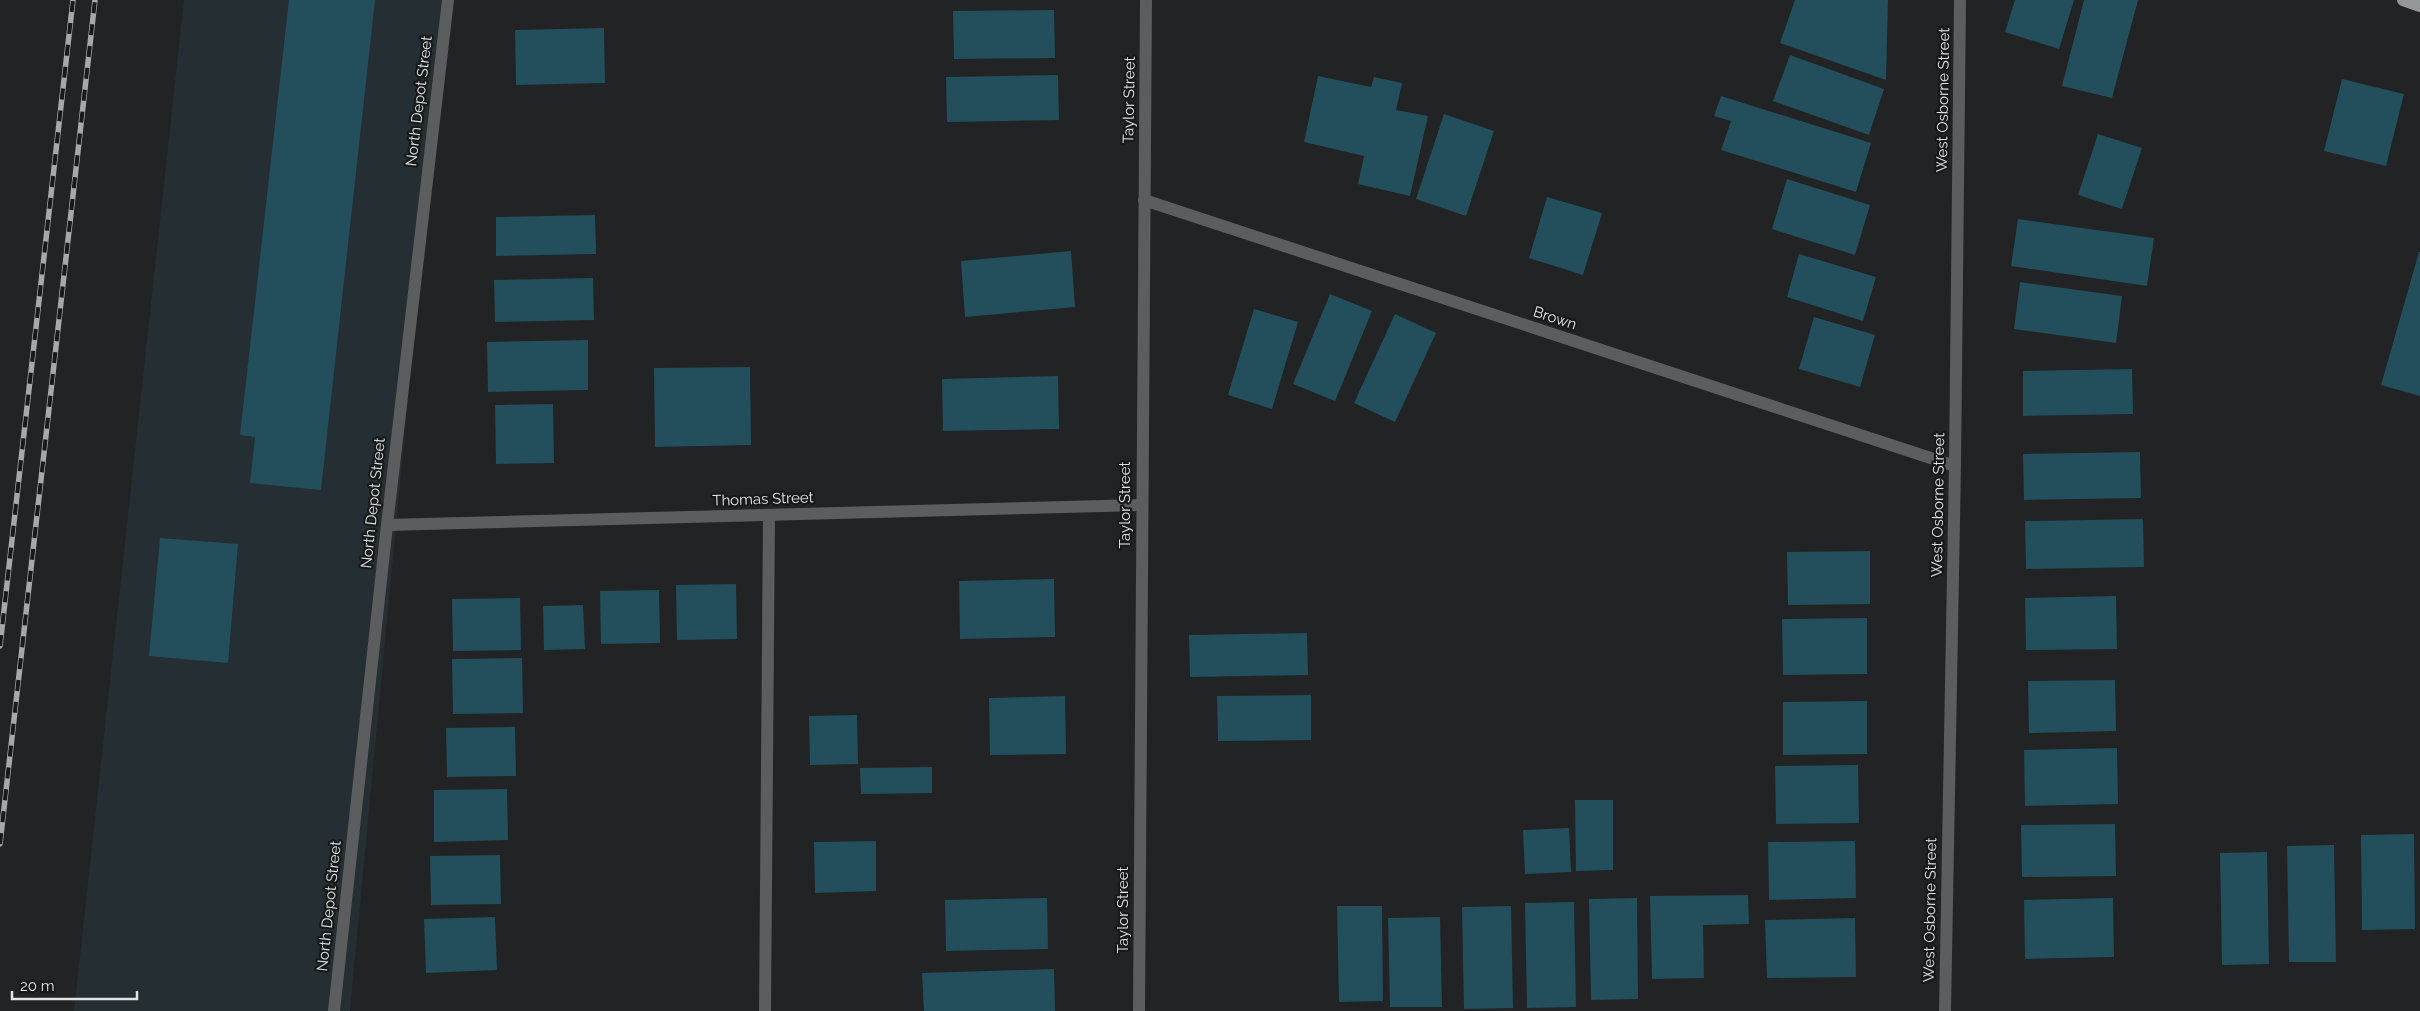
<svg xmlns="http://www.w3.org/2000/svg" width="2420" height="1011" font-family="Raleway,sans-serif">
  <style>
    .built { fill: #252e32 }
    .building { fill: #234e5c }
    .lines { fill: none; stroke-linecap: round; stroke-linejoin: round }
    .minor { stroke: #5c5d5e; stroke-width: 12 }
    .major { stroke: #949798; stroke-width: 12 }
    .rail-casing { stroke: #a6a8a9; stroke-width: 5.5 }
    .rail { stroke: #171a1b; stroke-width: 4; stroke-dasharray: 11; stroke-linecap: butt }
    .labels { text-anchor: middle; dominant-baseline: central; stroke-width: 4.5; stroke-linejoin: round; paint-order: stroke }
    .street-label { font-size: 15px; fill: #e1e3e4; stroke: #171a1b }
  </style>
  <rect width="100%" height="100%" fill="#212324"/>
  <polygon class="built" points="184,0 446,0 350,1011 74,1011"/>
  <g class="building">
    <polygon points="289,0 375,0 321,490 250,483 255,437 240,435"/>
    <polygon points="1795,0 1888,0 1886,80 1780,43"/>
    <polygon points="2015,0 2074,0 2059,49 2005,32"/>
    <polygon points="2084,0 2138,0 2112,98 2062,86"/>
    <polygon points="1054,10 1055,58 954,59 953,11"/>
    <polygon points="604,28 605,83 516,85 515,30"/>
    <polygon points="1790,55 1884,89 1869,135 1773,101"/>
    <polygon points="1058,75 1059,120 947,122 946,77"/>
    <polygon points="1318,76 1371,87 1374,77 1402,83 1396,110 1428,116 1410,196 1358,184 1364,156 1304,142"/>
    <polygon points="2342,79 2404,94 2386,166 2324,151"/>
    <polygon points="1721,96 1871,143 1856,192 1721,150 1731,121 1714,116"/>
    <polygon points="1444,114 1494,131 1466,216 1416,199"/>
    <polygon points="2098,134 2142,148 2122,209 2078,195"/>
    <polygon points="1787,179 1870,205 1855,255 1772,229"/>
    <polygon points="1547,197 1602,213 1583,275 1529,258"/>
    <polygon points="595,215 596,254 496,256 496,217"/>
    <polygon points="2018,219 2154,238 2147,286 2011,266"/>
    <polygon points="1071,251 1075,307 965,317 961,261"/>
    <polygon points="2419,252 2420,252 2420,396 2381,385"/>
    <polygon points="1799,254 1876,277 1863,321 1787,297"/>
    <polygon points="593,278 594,320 495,322 494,280"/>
    <polygon points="2020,282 2122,296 2116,343 2014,329"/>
    <polygon points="1330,294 1372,311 1335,401 1293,384"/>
    <polygon points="1254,309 1298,322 1272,409 1228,395"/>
    <polygon points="1395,314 1436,333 1395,422 1354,403"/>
    <polygon points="1814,317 1875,335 1860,387 1799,369"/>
    <polygon points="588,340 588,390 488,392 487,342"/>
    <polygon points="750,367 751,445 655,447 654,368"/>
    <polygon points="2132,369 2133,414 2023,416 2023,371"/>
    <polygon points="1058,376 1059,429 943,431 942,379"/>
    <polygon points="553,404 554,463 496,464 495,405"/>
    <polygon points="2140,452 2141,498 2024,500 2023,454"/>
    <polygon points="2143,519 2144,567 2026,569 2025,521"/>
    <polygon points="160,538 238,544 228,663 149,656"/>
    <polygon points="1870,551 1870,604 1788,605 1787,552"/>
    <polygon points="1054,579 1055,637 960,639 959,581"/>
    <polygon points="736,584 737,639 677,640 676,585"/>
    <polygon points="659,590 660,643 601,644 600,591"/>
    <polygon points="2116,596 2117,649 2026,650 2025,598"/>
    <polygon points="520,598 521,650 453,651 452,599"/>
    <polygon points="583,605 585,649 544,650 543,606"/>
    <polygon points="1867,618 1867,674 1783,675 1782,619"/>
    <polygon points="1307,633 1308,675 1190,677 1189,635"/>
    <polygon points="522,658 523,713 453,714 452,659"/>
    <polygon points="2115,680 2116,731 2029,733 2028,681"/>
    <polygon points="1311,695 1311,740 1218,741 1217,696"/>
    <polygon points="1065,696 1066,754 990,755 989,698"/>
    <polygon points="1867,701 1867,754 1783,755 1783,702"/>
    <polygon points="857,715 858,764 810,765 809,716"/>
    <polygon points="515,727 516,776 447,777 446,728"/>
    <polygon points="2117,748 2118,804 2025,806 2024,750"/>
    <polygon points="1858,765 1859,823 1776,824 1775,766"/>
    <polygon points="932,767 932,793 861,794 860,768"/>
    <polygon points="507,789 508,840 434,842 434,790"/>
    <polygon points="1575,800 1613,800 1613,870 1576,871"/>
    <polygon points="2115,824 2116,876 2022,877 2021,825"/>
    <polygon points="1569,828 1571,872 1525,874 1523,830"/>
    <polygon points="2414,834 2415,929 2362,930 2361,835"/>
    <polygon points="876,841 876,891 815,893 814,842"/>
    <polygon points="1855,841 1856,898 1769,900 1768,842"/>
    <polygon points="2334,845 2336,962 2289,962 2287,846"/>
    <polygon points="2267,852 2269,964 2222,965 2220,853"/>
    <polygon points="500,855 501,904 431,905 430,856"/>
    <polygon points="1748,895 1749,924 1703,925 1704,978 1652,979 1650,896"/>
    <polygon points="1047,898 1048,949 946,951 945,900"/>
    <polygon points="1637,898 1638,999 1591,1000 1589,899"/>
    <polygon points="2113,898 2114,957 2025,959 2024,900"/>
    <polygon points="1574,902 1576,1007 1527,1008 1525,903"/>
    <polygon points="1337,906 1382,906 1383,1001 1339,1002"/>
    <polygon points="1511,906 1513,1008 1464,1009 1462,907"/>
    <polygon points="495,917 497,970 426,973 424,919"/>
    <polygon points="1440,917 1442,1007 1390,1007 1388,918"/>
    <polygon points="1855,918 1856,977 1767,978 1765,920"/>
    <polygon points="1054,969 1055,1011 924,1011 922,973"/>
  </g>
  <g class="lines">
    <g class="minor">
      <polyline points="1144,200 1955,466"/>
      <polyline points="387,525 1141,505"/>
      <polyline points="334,1011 387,525 448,0"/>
      <polyline points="765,1011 769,515"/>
      <polyline points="1139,1011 1146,0"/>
      <polyline points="1945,1011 1955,466 1960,0"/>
    </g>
    <polyline class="major" points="2403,0 2420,6"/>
    <g class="rail-casing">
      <g id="rail">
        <polyline points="0,646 73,0"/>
        <polyline points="0,844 95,0"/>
      </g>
    </g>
    <use href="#rail" class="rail"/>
  </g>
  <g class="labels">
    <g class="street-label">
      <text transform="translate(1129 100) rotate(-89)">Taylor Street</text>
      <text transform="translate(1943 100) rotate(-89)">West Osborne Street</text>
      <text transform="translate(419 101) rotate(-83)">North Depot Street</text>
      <text transform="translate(1555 318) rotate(18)">Brown</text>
      <text transform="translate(763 499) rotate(-2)">Thomas Street</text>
      <text transform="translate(373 503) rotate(-84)">North Depot Street</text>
      <text transform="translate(1125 505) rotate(-90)">Taylor Street</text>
      <text transform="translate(1938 505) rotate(-89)">West Osborne Street</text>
      <text transform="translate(329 906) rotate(-84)">North Depot Street</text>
      <text transform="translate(1123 910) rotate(-90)">Taylor Street</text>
      <text transform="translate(1930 910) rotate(-89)">West Osborne Street</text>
    </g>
  </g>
  <path d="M12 991v8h125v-8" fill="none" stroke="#e1e3e4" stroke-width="2.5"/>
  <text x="20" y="991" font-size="15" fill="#e1e3e4" stroke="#171a1b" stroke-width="4" paint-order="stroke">20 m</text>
</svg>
